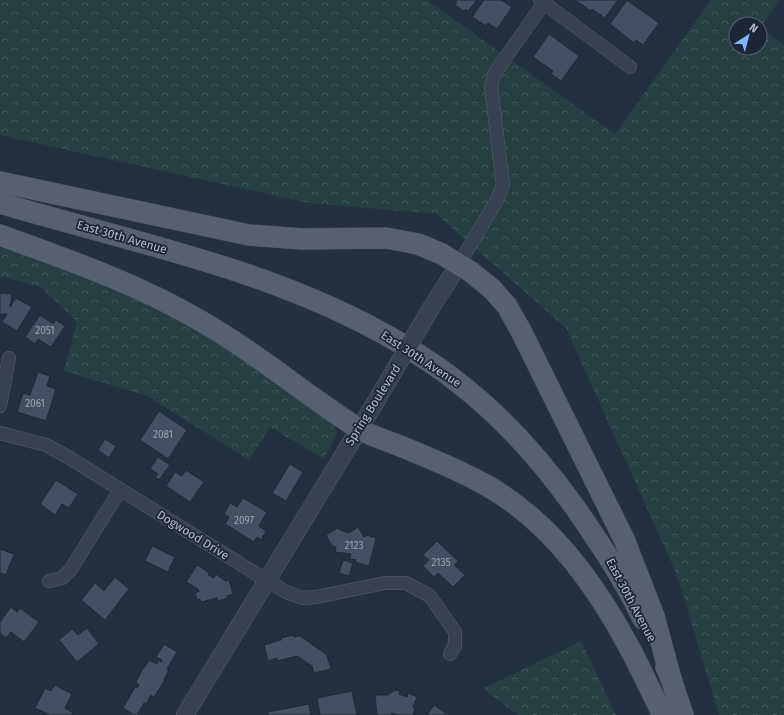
<svg xmlns="http://www.w3.org/2000/svg" width="784" height="715" font-family="'Fira Sans',sans-serif">
  <style>
    .forest { fill: url(#forest-crowns); fill-rule: evenodd }
    .building { fill: #425063; stroke: #1e2938 }
    .lines { fill: none; stroke-linecap: round; stroke-linejoin: round }
    .minor-casing { stroke: #55606e; stroke-width: 14 }
    .tertiary-casing { stroke: #55606e; stroke-width: 18 }
    .primary-casing { stroke: #414b5a; stroke-width: 22 }
    .minor { stroke: #374251; stroke-width: 13 }
    .tertiary { stroke: #374251; stroke-width: 17 }
    .primary { stroke: #556171; stroke-width: 21 }
    .tertiary-bridge-casing { stroke: #55606e; stroke-width: 18; stroke-linecap: butt }
    .tertiary-bridge { stroke: #374251; stroke-width: 17 }
    .labels { text-anchor: middle; dominant-baseline: central; stroke-width: 3.5; stroke-linejoin: round; paint-order: stroke }
    .number-label { font-size: 10px; fill: #98a2b1 }
    .street-label { font-size: 12px; fill: #b4bdcb; stroke: #1c2736 }
  </style>
  <defs>
    <pattern id="forest-crowns" width="20" height="18" patternUnits="userSpaceOnUse"><rect width="20" height="18" fill="#253f42"/><path d="M2 6a3 3 0 1 1 6 0M12 15a3 3 0 1 1 6 0" fill="none" stroke="#42595c"/></pattern>
  </defs>
  <rect width="100%" height="100%" fill="#233041"/>
  <g class="forest">
    <path d="M0,0H427L615,134L711,0H780L760,27L784,45V715H719L677,575L566,328L436,214L308,203L0,135ZM736,24H760V48H736Z"/>
    <polygon points="0,244 137,298 166,312 220,343 331,420 337,433 324,459 270,427 249,460 147,396 64,371 77,322 41,287 0,276"/>
    <polygon points="581,641 616,715 518,715 483,689"/>
  </g>
  <g class="building">
    <polygon points="454,0 477,0 468,11 466,9 464,11 455,5 457,2"/>
    <polygon points="484,0 501,0 512,7 497,29 488,23 486,26 472,17"/>
    <polygon points="575,0 618,0 605,18 592,9 591,11"/>
    <polygon points="627,0 659,23 643,45 636,40 634,43 610,24"/>
    <polygon points="549,34 579,56 561,81 551,74 553,71 533,57"/>
    <polygon points="0,293 12,294 10,307 16,298 32,307 17,331 2,322 7,314 0,314"/>
    <polygon points="40,315 53,324 56,320 65,326 51,347 38,339 35,344 25,337"/>
    <polygon points="38,372 50,376 47,386 56,389 46,421 17,412 23,393 30,395"/>
    <polygon points="159,411 187,430 168,459 140,440"/>
    <polygon points="105,439 116,446 109,458 98,450"/>
    <polygon points="158,457 170,465 159,480 155,477 158,474 150,469"/>
    <polygon points="290,464 303,472 286,501 272,493"/>
    <polygon points="186,470 204,482 190,502 166,486 175,472 182,476"/>
    <polygon points="56,480 78,494 69,508 62,504 55,515 40,504"/>
    <polygon points="243,498 267,512 259,526 266,531 261,540 257,537 254,542 225,524 229,517 224,514 230,503 237,507"/>
    <polygon points="358,527 364,537 365,537 366,535 376,538 369,566 355,562 356,560 350,559 351,554 335,552 336,547 334,546 332,546 326,535 338,528 340,530 349,533"/>
    <polygon points="437,541 458,561 454,565 465,575 453,587 438,573 434,577 423,566 429,560 423,555"/>
    <polygon points="152,546 175,557 168,572 145,561"/>
    <polygon points="0,549 14,554 6,575 0,573"/>
    <polygon points="343,560 353,563 349,576 339,573"/>
    <polygon points="197,565 209,573 208,575 214,578 216,574 225,581 229,580 233,594 227,596 228,598 218,601 217,598 201,602 200,599 197,600 195,592 199,592 198,589 186,582"/>
    <polygon points="115,577 129,589 105,620 81,600 95,583 104,591"/>
    <polygon points="11,607 17,612 20,608 39,622 24,642 11,632 6,638 0,633 0,622"/>
    <polygon points="87,628 99,644 77,662 59,640 72,629 78,635"/>
    <polygon points="293,635 294,637 300,636 327,655 331,669 314,673 312,666 297,656 277,661 277,658 268,661 264,645 281,640 281,638"/>
    <polygon points="164,644 177,652 167,669 169,670 164,679 165,680 154,697 151,695 146,704 144,703 137,715 134,715 123,708 135,687 137,688 139,685 136,682 143,668 144,668 149,660 157,664 159,660 161,662 162,660 156,657"/>
    <polygon points="55,685 72,694 65,708 73,713 72,715 50,715 35,708 45,688 51,691"/>
    <polygon points="395,690 400,691 399,694 407,697 408,693 417,697 413,707 415,708 413,715 398,715 392,713 391,715 377,715 375,695 388,695"/>
    <polygon points="352,691 357,715 320,715 317,698"/>
    <polygon points="309,704 311,715 268,715 268,712"/>
    <polygon points="434,705 448,715 427,715"/>
  </g>
  <g class="lines">
    <g class="minor-casing">
      <g id="minor">
        <polyline points="540,0 630,67"/>
        <polyline points="459,264 497,200 503,185 491,86 494,74 546,0"/>
        <polyline points="0,406 9,358"/>
        <polyline points="0,433 46,445 68,457 266,580 286,592 302,598 316,597 385,583 406,583 430,596 455,632 455,645 450,654"/>
        <polyline points="49,581 62,578 71,569 120,490"/>
      </g>
    </g>
    <g class="tertiary-casing">
      <g id="tertiary">
        <polyline points="431,308 459,264"/>
        <polyline points="185,715 378,398"/>
      </g>
    </g>
    <g class="primary-casing">
      <g id="primary">
        <polyline points="0,182 249,235 302,239 386,238 418,244 442,254 471,272 492,289 507,306 521,331 624,539 654,616 671,679"/>
        <path d="M0,203C135,243 277,270 400,343C419,355 439,367 456,381C502,416 541,460 574,506C599,542 624,579 643,619"/>
        <path d="M0,235C68,260 136,283 199,320C254,351 303,393 356,427C368,435 382,439 395,444C425,456 455,468 484,484C548,519 595,583 629,647C641,669 651,692 663,715"/>
        <polyline points="666,667 671,679 683,715"/>
      </g>
    </g>
    <use href="#minor" class="minor"/>
    <use href="#tertiary" class="tertiary"/>
    <use href="#primary" class="primary"/>
    <g class="tertiary-bridge-casing">
      <polyline id="tertiary-bridge" points="378,398 431,308"/>
    </g>
    <use href="#tertiary-bridge" class="tertiary-bridge"/>
  </g>
  <g class="labels">
    <g class="number-label">
      <text x="45" y="331">2051</text>
      <text x="35" y="404">2061</text>
      <text x="163" y="435">2081</text>
      <text x="244" y="521">2097</text>
      <text x="354" y="546">2123</text>
      <text x="441" y="563">2135</text>
    </g>
    <g class="street-label">
      <text transform="translate(122 237) rotate(16)">East 30th Avenue</text>
      <text transform="translate(421 359) rotate(33)">East 30th Avenue</text>
      <text transform="translate(373 405) rotate(-58)">Spring Boulevard</text>
      <text transform="translate(193 535) rotate(32)">Dogwood Drive</text>
      <text transform="translate(631 600) rotate(62)">East 30th Avenue</text>
    </g>
  </g>
  <g transform="translate(748 36) rotate(36)"><circle r="19" fill="#1c2736" stroke="#596372"/>
  <path d="M0-3L7 15L0 10L-7 15Z" fill="#85b4ff"/>
  <text y="-6" font-size="11" font-weight="bold" text-anchor="middle" fill="#b4bdcb">N</text>
  </g>
</svg>
